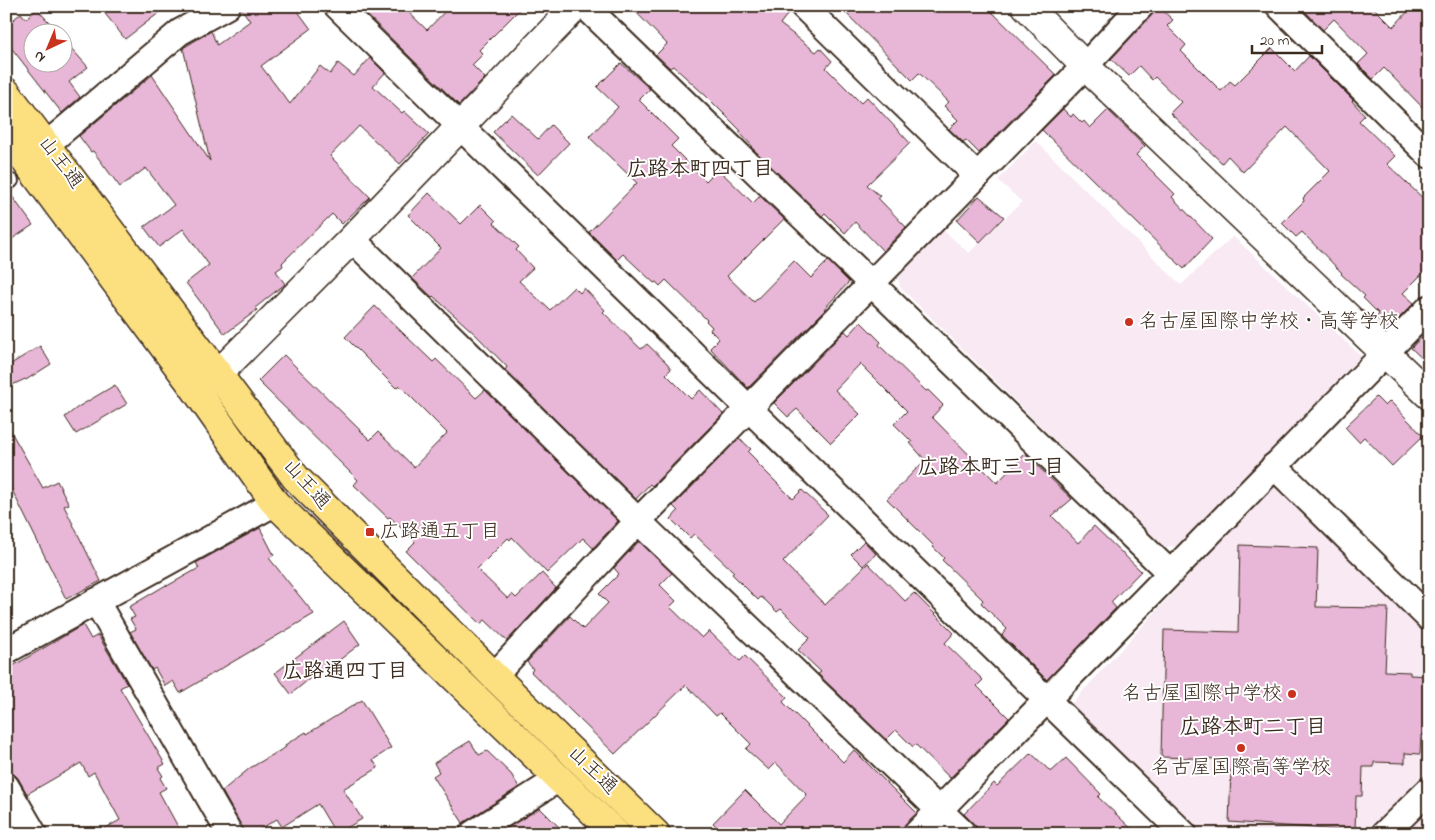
<svg xmlns="http://www.w3.org/2000/svg" width="1435" height="840" font-family="'Indie Flower','Klee One',sans-serif">
  <style>
    .built { fill: #f8e9f3 }
    .building { fill: #e8b6d6; stroke: #3b2a1e }
    .lines { fill: none; stroke-linecap: round; stroke-linejoin: round }
    .lane-casing { stroke: #3b2a1e; stroke-width: 16 }
    .street-casing { stroke: #3b2a1e; stroke-width: 29 }
    .secondary-casing { stroke: #3b2a1e; stroke-width: 31 }
    .primary-casing { stroke: #3b2a1e; stroke-width: 31 }
    .lane { stroke: #fff; stroke-width: 12 }
    .street { stroke: #fff; stroke-width: 25 }
    .secondary { stroke: #fff; stroke-width: 28 }
    .primary { stroke: #fce080; stroke-width: 28 }
    .poi-dot { fill: #c8321e; stroke: #fff; stroke-width: 2 }
    .labels { text-anchor: middle; dominant-baseline: central; stroke-width: 4; stroke-linejoin: round; paint-order: stroke }
    .street-label { font-size: 20px; fill: #3b2a1e; stroke: #fff }
    .poi-label { font-size: 20px; fill: #3b2a1e; stroke: #fff; text-anchor: start }
    .neighbourhood-label { font-size: 21px; font-weight: bold; fill: #3b2a1e; stroke: #fff }
  </style>
  <rect width="100%" height="100%" fill="#fff"/>
  <filter id="ink" filterUnits="userSpaceOnUse"><feTurbulence type="fractalNoise" baseFrequency=".02" numOctaves="2"/><feDisplacementMap in="SourceGraphic" scale="10" xChannelSelector="R" yChannelSelector="G"/><feConvolveMatrix kernelMatrix="1 2 1 2 8 2 1 2 1" color-interpolation-filters="sRGB"/></filter>
  <g filter="url(#ink)">
    <g class="built">
      <polygon points="1036,141 1181,285 1233,236 1361,356 1178,546 1163,547 900,287 898,277 943,230 969,253 1022,202 998,180"/>
      <polygon points="1272,485 1281,485 1429,629 1429,775 1367,834 1200,834 1073,712 1072,703"/>
      <polygon points="1429,807 1429,834 1400,834"/>
    </g>
    <g class="building">
      <polygon points="99,6 168,6 125,39"/>
      <polygon points="241,6 294,6 311,29 261,66 290,104 320,66 330,74 338,63 354,76 370,58 385,73 373,86 402,113 404,111 429,134 400,164 359,126 330,156 370,197 342,224 332,214 282,263 283,266 276,271 285,284 255,308 257,310 225,334 186,283 209,265 183,229 159,247 144,227 174,205 146,168 120,187 93,151 91,152 79,136 152,75 210,161 183,48 211,31 217,45 250,21 241,8"/>
      <polygon points="358,6 402,6 427,30 450,6 523,6 479,50 483,54 472,65 485,78 459,105"/>
      <polygon points="630,6 789,6 790,11 780,24 816,52 820,48 832,61 826,68 861,103 867,97 910,143 867,185 880,196 878,198 906,227 883,251 855,222 845,233 825,213 822,216 751,147 752,146 739,132 741,131 706,96 673,66 670,68 656,55 667,44"/>
      <polygon points="839,6 986,6 1056,75 979,153 966,140 963,142 949,129 958,120 944,106 949,102 919,73 912,80"/>
      <polygon points="1300,6 1372,6 1393,27 1413,6 1429,6 1429,114 1384,68 1373,79 1358,64 1368,54 1334,19 1323,30"/>
      <polygon points="1159,7 1173,20 1167,26 1186,45 1181,51 1221,91 1230,81 1235,85 1272,48 1295,71 1309,56 1353,100 1352,101 1365,115 1359,121 1395,156 1387,164 1429,204 1429,267 1403,293 1414,303 1388,329 1376,318 1379,314 1363,298 1365,296 1341,274 1342,273 1302,232 1296,237 1282,223 1304,201 1303,198 1330,171 1287,127 1243,172 1228,156 1222,163 1170,113 1181,102 1155,77 1152,80 1139,66 1129,76 1111,59"/>
      <polygon points="37,9 58,32 32,32 32,62 62,62 62,38 88,67 69,82 80,97 62,113 6,41 6,26 21,13 26,19"/>
      <polygon points="621,63 650,89 639,100 678,139 671,146 706,181 718,169 753,203 760,196 784,219 727,276 754,302 794,261 811,278 828,261 849,282 824,309 825,310 748,388 710,348 719,339 710,330 712,327 706,321 707,320 666,280 660,286 656,282 654,283 623,254 617,260 589,232 637,183 589,137 618,107 597,87"/>
      <polygon points="1063,109 1071,117 1073,114 1082,123 1084,121 1090,128 1108,110 1145,146 1136,155 1175,194 1172,197 1212,239 1184,269 1042,130"/>
      <polygon points="511,114 538,139 551,125 569,143 538,175 493,132"/>
      <polygon points="9,192 33,225 6,243 6,193"/>
      <polygon points="429,193 461,224 480,205 496,221 494,223 519,247 516,250 533,268 519,281 550,310 574,287 580,293 584,288 605,310 603,312 641,349 647,344 667,363 671,369 666,374 691,399 700,390 723,414 652,486 650,484 636,499 505,370 507,367 476,335 433,296 432,297 412,278 441,248 408,215"/>
      <polygon points="979,196 1004,217 980,242 957,220"/>
      <polygon points="375,306 433,362 436,359 476,398 485,390 618,521 593,548 583,538 547,573 512,537 510,540 508,538 477,569 508,599 512,594 516,598 542,573 556,588 507,641 485,620 480,624 406,551 415,542 390,517 388,518 354,485 358,480 258,381 284,355 370,440 378,432 414,467 447,433 399,385 396,388 345,337"/>
      <polygon points="861,322 881,342 879,345 926,391 928,390 943,405 932,417 997,483 1025,454 1072,499 1052,516 1078,543 1094,526 1141,571 1111,602 1116,608 1047,680 1002,635 1007,629 981,603 983,600 942,560 944,558 933,547 934,546 887,499 925,460 910,443 912,442 894,424 907,411 860,364 835,390 860,414 831,443 797,409 788,417 774,403 845,331 849,335"/>
      <polygon points="1429,329 1429,365 1411,348"/>
      <polygon points="40,346 51,364 26,380 25,379 6,388 6,367"/>
      <polygon points="115,385 127,404 76,434 65,417 78,407"/>
      <polygon points="1376,397 1385,406 1390,401 1423,436 1392,466 1364,437 1359,442 1345,427"/>
      <polygon points="6,423 43,488 57,481 69,504 64,506 101,581 66,599 6,478"/>
      <polygon points="739,438 751,449 748,452 757,461 756,462 793,499 802,490 828,515 783,562 825,605 868,563 905,601 914,593 954,633 945,643 983,680 977,686 1009,718 950,778 915,744 913,747 896,730 886,740 818,674 821,672 798,650 810,638 781,609 777,612 765,600 761,597 758,600 732,574 734,572 694,534 690,538 671,519 678,511 673,506"/>
      <polygon points="260,528 274,555 269,558 314,614 180,693 173,681 165,686 155,668 152,670 130,632 136,629 130,619 135,617 129,607 166,585 167,586 199,568 196,563"/>
      <polygon points="639,541 672,573 660,585 676,601 670,607 702,638 709,631 740,661 745,656 787,697 783,702 843,762 854,750 917,813 905,824 902,834 724,834 713,823 745,790 779,824 807,795 776,763 769,770 746,749 751,744 720,713 716,716 686,685 615,754 531,672 533,669 527,662 570,616 583,629 608,603 599,594 619,574 614,568"/>
      <polygon points="864,541 876,554 863,566 851,554"/>
      <polygon points="1240,545 1318,548 1316,607 1388,608 1385,671 1410,672 1410,675 1429,676 1429,731 1427,731 1427,735 1421,735 1420,754 1405,753 1405,763 1374,762 1374,767 1363,767 1362,796 1356,796 1355,831 1229,822 1231,771 1218,759 1161,757 1164,630 1238,632"/>
      <polygon points="344,621 360,644 315,679 313,676 291,694 275,673"/>
      <polygon points="83,625 91,639 98,635 127,684 120,688 165,764 158,768 163,776 160,778 166,788 159,792 182,834 95,834 120,820 94,772 88,776 81,763 27,794 18,778 14,774 6,772 6,670"/>
      <polygon points="362,700 391,748 373,760 378,768 343,789 362,819 336,834 318,804 282,827 277,819 252,834 245,834 242,827 222,791 250,768 286,747 285,745 306,732 307,734"/>
      <polygon points="470,741 479,755 487,751 511,774 519,787 463,823 433,776 439,772 434,763"/>
      <polygon points="1031,753 1051,772 1066,758 1101,794 1098,797 1137,834 978,834 974,824 964,814 994,783 997,786"/>
      <polygon points="540,808 566,834 503,834 509,827"/>
    </g>
    <g class="lines">
      <g class="lane-casing">
        <polyline id="lane" points="6,185 12,181"/>
      </g>
      <g class="street-casing">
        <g id="street">
          <polyline points="337,6 1184,834"/>
          <polyline points="585,6 1170,573"/>
          <polyline points="803,6 977,176"/>
          <polyline points="1279,6 1429,155"/>
          <polyline points="46,145 180,32 227,6"/>
          <polyline points="352,239 638,521 964,834"/>
          <polyline points="1274,466 1429,618"/>
          <polyline points="96,601 230,834"/>
          <polyline points="6,651 275,503"/>
          <polyline points="494,676 638,521 1085,66 1141,6"/>
          <polyline points="6,786 34,834"/>
          <polyline points="472,834 560,778"/>
          <polyline points="916,834 1429,308"/>
          <polyline points="1384,834 1429,790"/>
        </g>
      </g>
      <g class="secondary-casing">
        <g id="secondary">
          <polyline points="1026,6 1085,66 1429,395"/>
          <polyline points="217,375 352,239 576,6"/>
        </g>
      </g>
      <g class="primary-casing">
        <g id="primary">
          <polyline points="6,92 296,478 494,676 656,834"/>
          <polyline points="6,135 193,386 275,503 616,834"/>
        </g>
      </g>
      <use href="#lane" class="lane"/>
      <use href="#street" class="street"/>
      <use href="#secondary" class="secondary"/>
      <use href="#primary" class="primary"/>
    </g>
  </g>
  <g class="poi-dot">
    <circle cx="1129" cy="322" r="5"/>
    <rect x="365" y="527" width="10" height="10" rx="2.5"/>
    <circle cx="1292" cy="694" r="5"/>
    <circle cx="1241" cy="748" r="5"/>
  </g>
  <g class="labels">
    <g class="street-label">
      <text transform="translate(60 163) rotate(53)">山王通</text>
      <text transform="translate(306 485) rotate(48)">山王通</text>
      <text transform="translate(592 771) rotate(44)">山王通</text>
    </g>
    <g class="poi-label">
      <text x="1139" y="322">名古屋国際中学校・高等学校</text>
      <text x="380" y="532">広路通五丁目</text>
      <text x="1282" y="694" text-anchor="end">名古屋国際中学校</text>
      <text x="1241" y="768" text-anchor="middle">名古屋国際高等学校</text>
    </g>
    <g class="neighbourhood-label">
      <text x="700" y="170">広路本町四丁目</text>
      <text x="991" y="468">広路本町三丁目</text>
      <text x="345" y="672">広路通四丁目</text>
      <text x="1253" y="728">広路本町二丁目</text>
    </g>
  </g>
  <rect width="1435" height="840" fill="none" stroke="#fff" stroke-width="25"/>
  <rect x="12" y="12" width="1410" height="815" fill="none" stroke="#3b2a1e" stroke-width="2" filter="url(#ink)"/>
  <g transform="translate(48 48) rotate(224)"><circle r="24" fill="#ffffff" stroke="#b1aaa5"/>
  <path d="M0-4L9 19L0 12L-9 19Z" fill="#c8321e"/>
  <text y="-8" font-size="14" font-weight="bold" text-anchor="middle" fill="#3b2a1e">N</text>
  </g>
  <path d="M1252 45v8h70v-8" fill="none" stroke="#3b2a1e" stroke-width="2.5"/>
  <text x="1260" y="45" font-size="15" fill="#3b2a1e" stroke="#ffffff" stroke-width="4" paint-order="stroke">20 m</text>
</svg>
